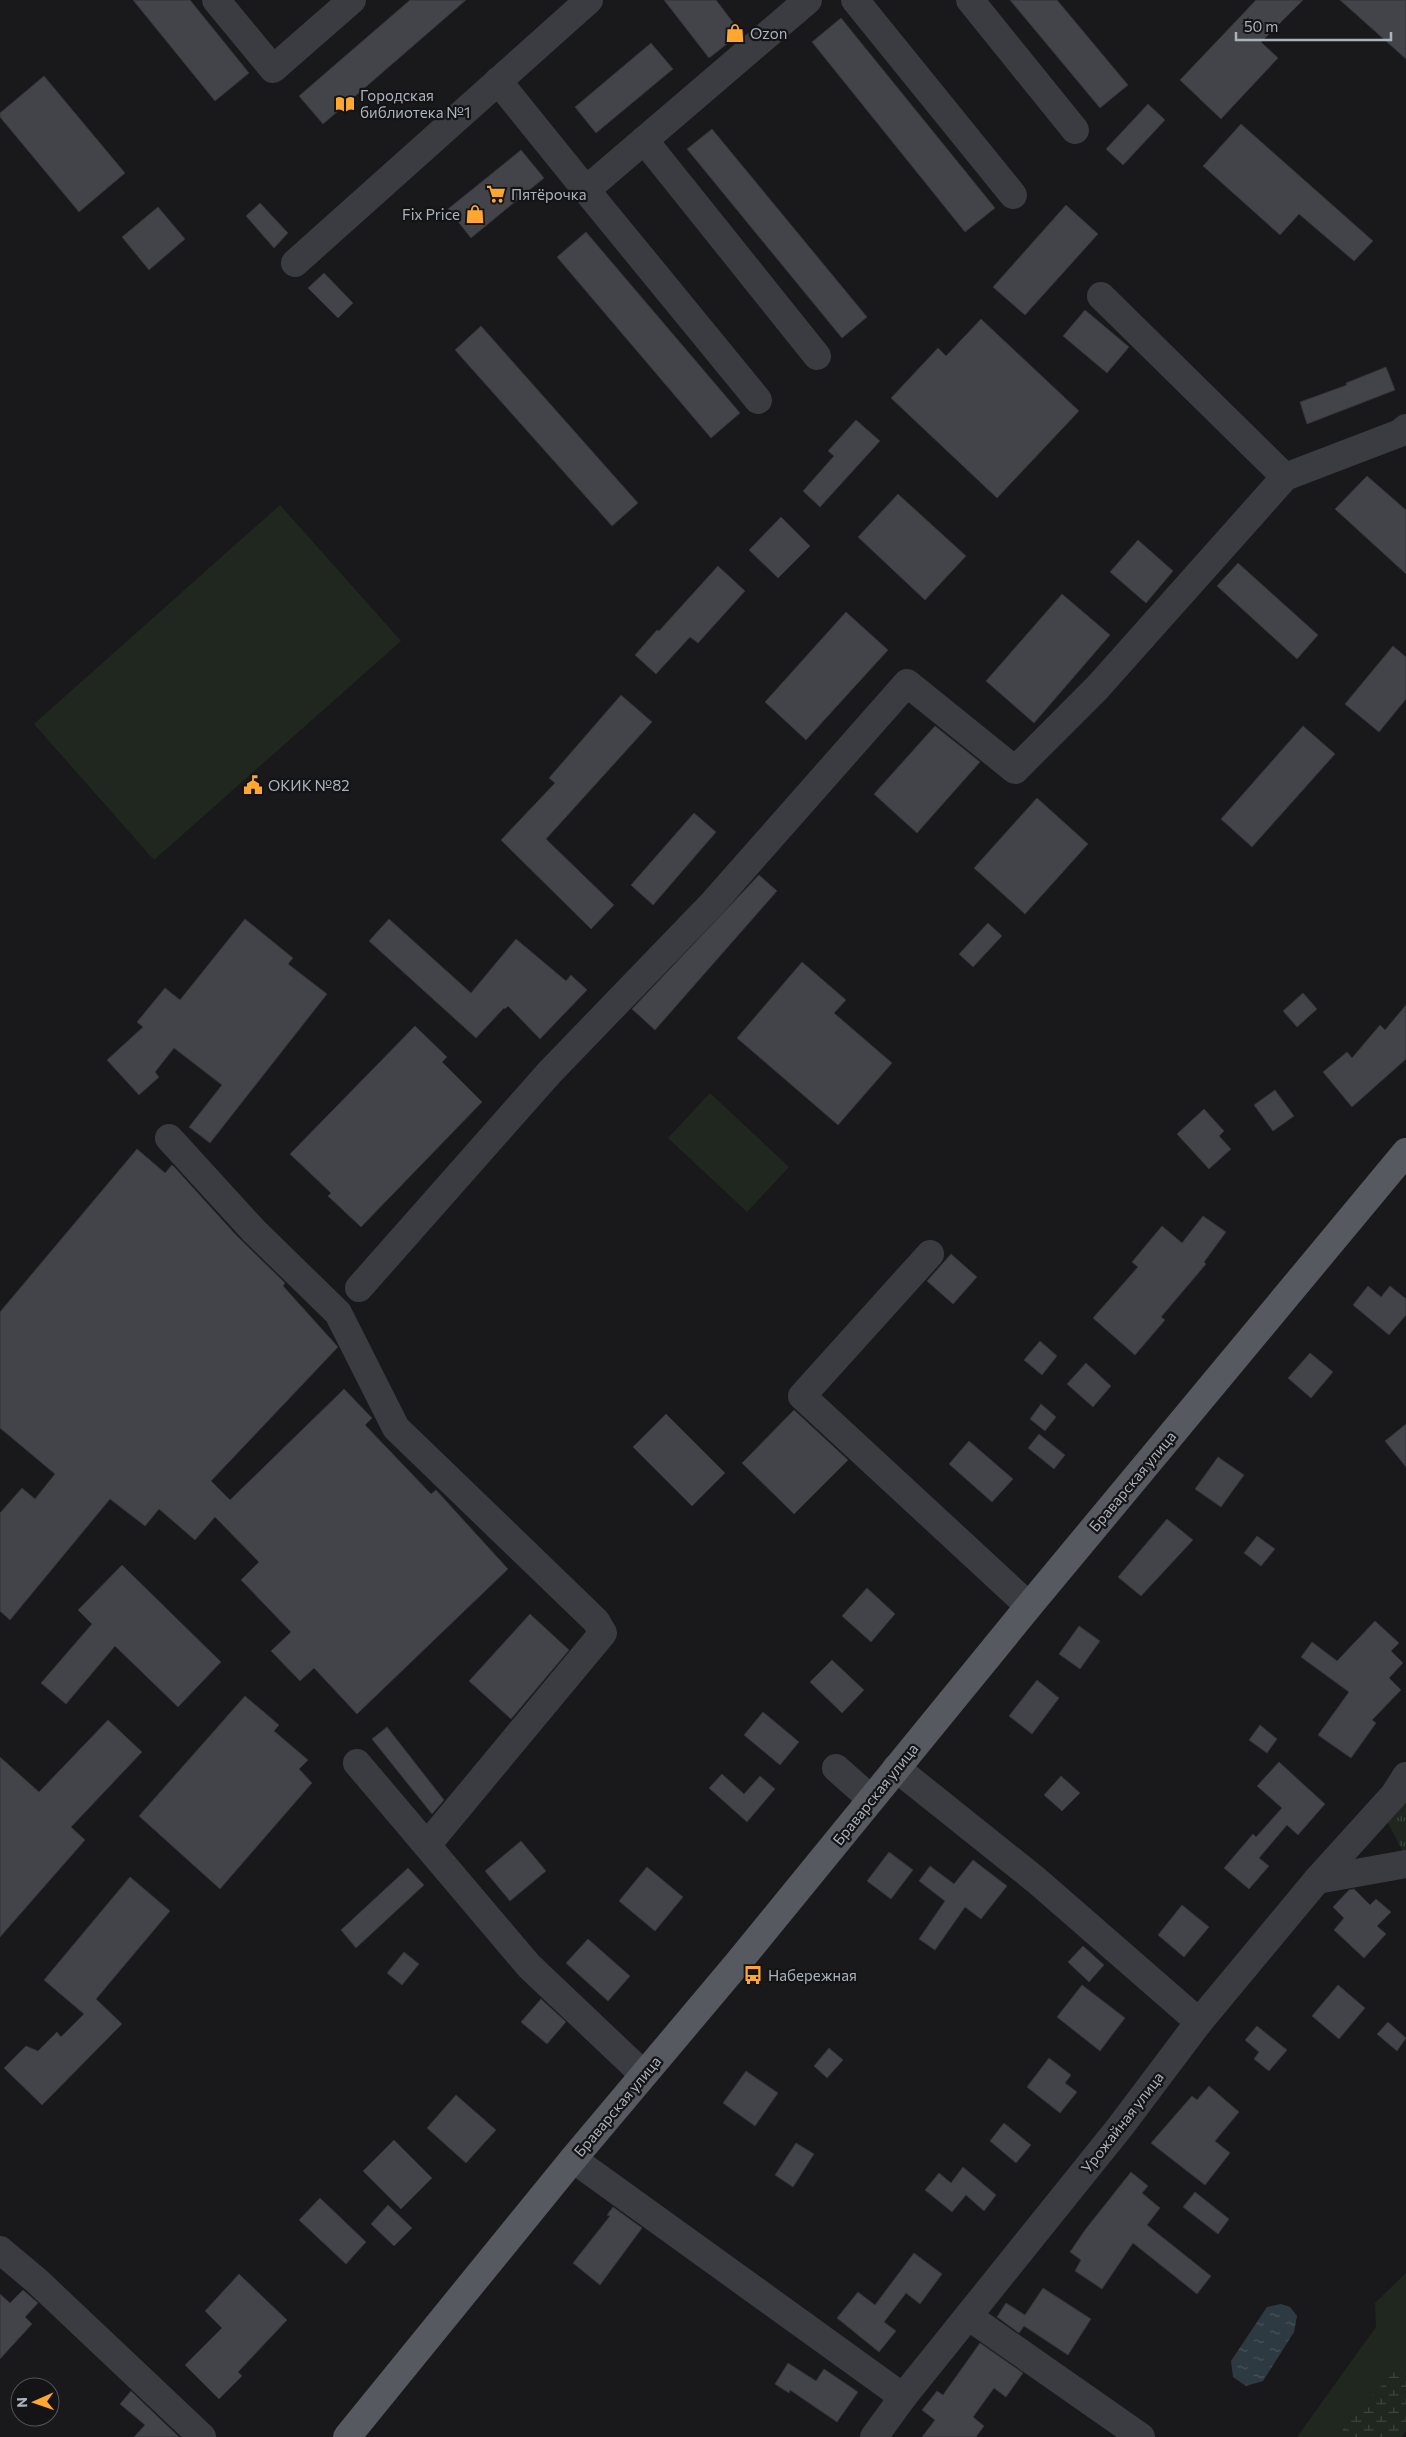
<svg xmlns="http://www.w3.org/2000/svg" width="1406" height="2437" font-family="Commissioner,sans-serif">
  <style>
    .grass { fill: #1f271f }
    .wetland { fill: url(#wetland-marsh) }
    .park { fill: url(#park-tufts) }
    .water { fill: url(#water-ripples) }
    .building { fill: #434449; stroke: #333338 }
    .lines { fill: none; stroke-linecap: round; stroke-linejoin: round }
    .minor { stroke: #3a3c41; stroke-width: 28 }
    .major { stroke: #565960; stroke-width: 28 }
    .labels { text-anchor: middle; dominant-baseline: central; stroke-width: 4.5; stroke-linejoin: round; paint-order: stroke }
    .poi-label { font-size: 15px; fill: #abb2bc; stroke: #141417; text-anchor: start }
    .street-label { font-size: 15px; fill: #abb2bc; stroke: #141417 }
  </style>
  <defs>
    <pattern id="wetland-marsh" width="20" height="14" patternUnits="userSpaceOnUse" patternTransform="scale(1.25)"><rect width="20" height="14" fill="#1f271f"/><path d="M1 5h8M5 5V1M11 12h8M15 12V8" fill="none" stroke="#3d443e"/></pattern>
    <pattern id="park-tufts" width="24" height="20" patternUnits="userSpaceOnUse" patternTransform="scale(1.25)"><rect width="24" height="20" fill="#1f271f"/><path d="M3 7l-1-3M5 7V3M7 7l1-3M15 17l-1-3M17 17v-4M19 17l1-3" fill="none" stroke="#3d443e"/></pattern>
    <pattern id="water-ripples" width="26" height="14" patternUnits="userSpaceOnUse" patternTransform="scale(1.25)"><rect width="26" height="14" fill="#2e3a41"/><path d="M2 4q2-2 4 0t4 0M15 11q2-2 4 0t4 0" fill="none" stroke="#4a545a"/></pattern>
  </defs>
  <rect width="100%" height="100%" fill="#19191c"/>
  <g class="grass">
    <polygon points="280,505 401,641 154,860 34,724"/>
    <polygon points="710,1093 789,1167 747,1212 668,1138"/>
    <polygon points="1406,2273 1406,2431 1401,2437 1297,2437 1376,2327 1375,2303"/>
  </g>
  <polygon class="wetland" points="1399,2366 1406,2374 1406,2431 1401,2437 1339,2437 1344,2428"/>
  <polygon class="park" points="1406,1794 1406,1858 1387,1821"/>
  <polygon class="water" points="1281,2304 1290,2307 1297,2316 1294,2332 1263,2381 1246,2386 1233,2377 1231,2361 1267,2307"/>
  <g class="building">
    <polygon points="133,0 190,0 249,73 215,101"/>
    <polygon points="410,0 466,0 323,124 299,96"/>
    <polygon points="664,0 716,0 741,33 709,58"/>
    <polygon points="1010,0 1057,0 1128,85 1100,108"/>
    <polygon points="1256,0 1303,0 1261,42 1278,58 1221,119 1180,80"/>
    <polygon points="1340,0 1406,0 1406,59"/>
    <polygon points="841,18 995,208 965,232 812,42"/>
    <polygon points="651,43 673,69 596,133 575,107"/>
    <polygon points="44,76 125,173 79,212 0,117 0,113"/>
    <polygon points="1148,104 1165,120 1123,165 1106,149"/>
    <polygon points="1241,124 1373,241 1354,261 1299,214 1280,235 1203,166"/>
    <polygon points="712,129 867,317 842,338 687,149"/>
    <polygon points="521,150 544,178 471,238 448,209"/>
    <polygon points="260,203 288,233 274,248 246,216"/>
    <polygon points="1066,205 1098,234 1025,315 993,287"/>
    <polygon points="158,207 185,239 149,270 122,237"/>
    <polygon points="586,232 740,413 711,438 557,257"/>
    <polygon points="324,273 353,303 338,318 308,288"/>
    <polygon points="1085,310 1129,347 1107,373 1063,336"/>
    <polygon points="981,319 1079,411 997,498 891,398 938,348 946,356"/>
    <polygon points="481,326 638,503 612,526 455,350"/>
    <polygon points="1386,367 1395,390 1307,424 1300,402 1347,385 1346,383"/>
    <polygon points="856,420 880,441 820,507 803,491 834,456 828,451"/>
    <polygon points="1367,476 1406,510 1406,574 1335,509"/>
    <polygon points="898,494 966,556 925,600 858,537"/>
    <polygon points="781,517 810,546 778,578 749,550"/>
    <polygon points="1138,540 1173,571 1146,603 1110,572"/>
    <polygon points="1238,563 1318,635 1297,659 1217,586"/>
    <polygon points="718,566 745,591 698,643 690,637 656,674 635,655 657,630 659,631"/>
    <polygon points="1062,594 1110,635 1034,723 986,681"/>
    <polygon points="846,612 888,650 806,740 765,702"/>
    <polygon points="1393,646 1406,657 1406,699 1379,732 1345,704"/>
    <polygon points="621,695 652,722 546,839 614,905 591,929 501,840 555,783 549,778"/>
    <polygon points="935,726 980,762 917,833 874,794"/>
    <polygon points="1303,726 1335,754 1252,847 1221,819"/>
    <polygon points="1037,798 1088,844 1025,914 974,868"/>
    <polygon points="694,813 716,832 653,905 631,885"/>
    <polygon points="759,875 777,891 655,1030 632,1009"/>
    <polygon points="245,919 293,958 288,964 327,994 210,1143 189,1127 222,1085 174,1048 155,1072 159,1077 139,1095 107,1060 143,1027 137,1022 165,988 180,1000"/>
    <polygon points="389,919 471,993 516,939 566,981 571,975 587,990 540,1039 508,1006 505,1009 504,1008 476,1038 369,941"/>
    <polygon points="988,923 1002,936 973,967 959,954"/>
    <polygon points="802,962 846,1000 834,1013 892,1063 838,1125 737,1038"/>
    <polygon points="1303,993 1317,1009 1297,1027 1283,1011"/>
    <polygon points="1406,1005 1406,1059 1352,1107 1323,1072 1347,1052 1352,1058 1380,1025 1385,1030"/>
    <polygon points="415,1026 447,1057 442,1062 482,1102 361,1227 328,1196 331,1193 290,1154"/>
    <polygon points="1275,1090 1294,1116 1273,1131 1254,1105"/>
    <polygon points="1204,1109 1224,1131 1219,1136 1231,1149 1209,1169 1177,1134"/>
    <polygon points="137,1149 165,1173 172,1165 176,1169 236,1235 285,1283 283,1286 338,1347 211,1481 230,1500 344,1389 372,1418 365,1425 431,1494 436,1490 508,1569 357,1714 314,1668 300,1681 271,1651 291,1632 241,1580 259,1562 215,1517 195,1540 159,1509 145,1526 110,1499 10,1620 0,1611 0,1513 22,1488 35,1499 55,1474 0,1428 0,1312"/>
    <polygon points="1203,1216 1226,1232 1204,1262 1206,1264 1161,1317 1165,1320 1135,1355 1093,1318 1138,1267 1132,1262 1162,1226 1182,1243"/>
    <polygon points="951,1254 977,1277 953,1304 927,1281"/>
    <polygon points="1368,1286 1381,1297 1390,1286 1406,1299 1406,1315 1389,1335 1353,1305"/>
    <polygon points="1040,1341 1057,1356 1042,1375 1024,1360"/>
    <polygon points="1310,1353 1333,1372 1311,1398 1288,1378"/>
    <polygon points="1086,1363 1111,1386 1093,1407 1067,1384"/>
    <polygon points="1041,1404 1056,1417 1045,1431 1030,1419"/>
    <polygon points="794,1410 848,1460 794,1514 742,1463"/>
    <polygon points="666,1414 725,1473 692,1506 633,1447"/>
    <polygon points="1406,1424 1406,1467 1385,1441"/>
    <polygon points="1039,1434 1065,1455 1054,1469 1028,1448"/>
    <polygon points="969,1441 1013,1479 992,1502 949,1464"/>
    <polygon points="1218,1457 1244,1475 1221,1507 1195,1489"/>
    <polygon points="1167,1519 1193,1540 1141,1596 1118,1577"/>
    <polygon points="1257,1536 1275,1549 1261,1566 1244,1553"/>
    <polygon points="122,1565 221,1662 178,1707 115,1646 66,1704 41,1683 92,1624 78,1610"/>
    <polygon points="867,1588 895,1614 871,1642 842,1616"/>
    <polygon points="530,1614 569,1650 511,1719 469,1681"/>
    <polygon points="1375,1621 1399,1643 1391,1651 1403,1663 1389,1678 1401,1690 1372,1720 1376,1723 1351,1758 1318,1735 1349,1692 1301,1657 1312,1642 1337,1661"/>
    <polygon points="1079,1626 1100,1641 1080,1669 1059,1654"/>
    <polygon points="832,1660 864,1690 842,1713 810,1682"/>
    <polygon points="1037,1680 1059,1698 1032,1734 1009,1716"/>
    <polygon points="245,1696 279,1725 274,1731 308,1760 299,1769 312,1783 220,1889 139,1816"/>
    <polygon points="763,1712 799,1742 780,1765 744,1735"/>
    <polygon points="108,1720 142,1752 71,1827 85,1840 0,1937 0,1757 39,1792"/>
    <polygon points="1260,1725 1277,1739 1267,1753 1249,1740"/>
    <polygon points="387,1727 444,1800 432,1814 372,1739"/>
    <polygon points="1279,1762 1325,1804 1298,1835 1287,1825 1259,1858 1269,1866 1249,1889 1224,1868 1253,1834 1256,1837 1282,1808 1257,1786"/>
    <polygon points="722,1774 744,1794 760,1776 775,1789 747,1822 709,1788"/>
    <polygon points="1061,1776 1080,1793 1062,1811 1044,1795"/>
    <polygon points="521,1841 546,1871 510,1901 485,1871"/>
    <polygon points="889,1852 913,1870 891,1899 867,1881"/>
    <polygon points="973,1860 1007,1886 981,1919 965,1907 935,1950 919,1939 945,1901 919,1881 930,1866 954,1884"/>
    <polygon points="647,1867 683,1897 655,1931 619,1901"/>
    <polygon points="408,1868 424,1885 356,1948 341,1930"/>
    <polygon points="130,1877 170,1911 96,1999 122,2024 42,2105 4,2068 26,2046 38,2051 57,2032 61,2037 84,2014 44,1980"/>
    <polygon points="1354,1889 1370,1905 1376,1899 1391,1912 1377,1926 1386,1934 1364,1958 1334,1930 1344,1918 1333,1907 1349,1890"/>
    <polygon points="1182,1905 1209,1927 1184,1957 1158,1935"/>
    <polygon points="588,1939 630,1976 608,2001 566,1963"/>
    <polygon points="1083,1946 1104,1965 1089,1982 1068,1962"/>
    <polygon points="404,1952 419,1964 402,1985 387,1973"/>
    <polygon points="1082,1985 1125,2018 1100,2051 1057,2017"/>
    <polygon points="1338,1985 1365,2008 1339,2039 1312,2016"/>
    <polygon points="541,1999 566,2022 547,2044 521,2022"/>
    <polygon points="1388,2022 1406,2038 1397,2051 1377,2034"/>
    <polygon points="1257,2026 1287,2050 1269,2071 1254,2059 1259,2052 1245,2040"/>
    <polygon points="829,2048 843,2060 827,2078 814,2066"/>
    <polygon points="1049,2058 1071,2075 1065,2083 1077,2092 1060,2113 1027,2087"/>
    <polygon points="746,2071 778,2093 755,2126 723,2103"/>
    <polygon points="1209,2086 1239,2112 1215,2141 1230,2153 1205,2185 1151,2143 1192,2096 1197,2100"/>
    <polygon points="456,2095 496,2130 466,2163 427,2128"/>
    <polygon points="1004,2123 1031,2145 1016,2163 990,2141"/>
    <polygon points="394,2140 432,2178 401,2209 363,2171"/>
    <polygon points="796,2143 814,2154 793,2187 775,2175"/>
    <polygon points="963,2167 996,2195 984,2211 966,2195 952,2212 925,2190 939,2173 951,2183"/>
    <polygon points="1131,2172 1148,2186 1142,2193 1160,2208 1147,2225 1211,2276 1197,2294 1133,2243 1102,2289 1075,2271 1081,2260 1070,2252 1085,2230"/>
    <polygon points="1195,2192 1229,2219 1218,2234 1183,2207"/>
    <polygon points="320,2198 366,2242 346,2264 299,2220"/>
    <polygon points="388,2205 412,2228 394,2246 371,2224"/>
    <polygon points="613,2207 642,2228 600,2285 573,2263 610,2216 607,2215"/>
    <polygon points="914,2253 942,2274 920,2304 906,2293 884,2322 896,2331 879,2352 837,2318 858,2292 875,2305"/>
    <polygon points="239,2274 287,2320 238,2372 242,2376 219,2399 185,2365 222,2328 205,2311"/>
    <polygon points="1043,2288 1091,2319 1068,2355 1024,2326 1019,2333 997,2317 1006,2303 1025,2315"/>
    <polygon points="23,2290 38,2303 25,2317 32,2324 0,2359 0,2294 10,2303"/>
    <polygon points="980,2343 1023,2373 1006,2397 994,2388 973,2417 984,2426 976,2437 922,2437 935,2420 922,2410 937,2391 943,2395"/>
    <polygon points="788,2363 816,2381 824,2369 858,2392 837,2422 790,2390 789,2393 775,2384"/>
    <polygon points="131,2391 179,2437 134,2437 145,2425 120,2404"/>
  </g>
  <g class="lines">
    <g class="minor">
      <polyline points="216,0 273,69 352,0"/>
      <polyline points="855,0 1013,195"/>
      <polyline points="970,0 1075,130"/>
      <polyline points="498,81 586,190 808,0"/>
      <polyline points="644,140 817,356"/>
      <polyline points="586,190 758,400"/>
      <polyline points="295,263 589,0"/>
      <polyline points="1101,296 1285,477"/>
      <polyline points="169,1138 254,1231 338,1313 396,1428 596,1621 603,1633 427,1845"/>
      <polyline points="930,1254 802,1396 1029,1606"/>
      <polyline points="359,1288 549,1073 713,903 907,683 1015,770 1097,688 1285,477 1400,433 1406,428"/>
      <polyline points="357,1763 529,1966 643,2074"/>
      <polyline points="836,1768 871,1799"/>
      <polyline points="896,1768 1036,1880 1199,2022"/>
      <polyline points="1317,1880 1406,1864"/>
      <polyline points="573,2159 903,2397"/>
      <polyline points="0,2250 37,2281 202,2437"/>
      <polyline points="968,2316 1141,2437"/>
      <polyline points="874,2437 903,2397 1120,2127 1199,2022 1317,1880 1394,1795 1406,1776"/>
    </g>
    <polyline class="major" points="347,2437 573,2159 737,1964 1029,1606 1406,1152"/>
  </g>
  <defs>
    <g id="shop-bare" transform="scale(1.5)"><path d="M-5-2.5h2.3a2.7 3.5 0 0 1 5.4 0H5L5.5 6h-11ZM-1.5-2.5h3a1.5 2.3 0 0 0-3 0Z" fill="#ffa72e" stroke="#141417" stroke-width="2.5" paint-order="stroke"/></g>
    <g id="library-bare" transform="scale(1.5)"><path d="M-6-4Q-3-5.5-.7-3.5V5Q-3 3-6 4ZM6-4Q3-5.5 .7-3.5V5Q3 3 6 4Z" fill="#ffa72e" stroke="#141417" stroke-width="2.5" paint-order="stroke"/></g>
    <g id="supermarket-bare" transform="scale(1.5)"><path d="M-6-5.5h2.5l.6 2H6L4.5 2H-2.5L-4.4-4H-6ZM-1.5 3.2a1.3 1.3 0 1 0 .1 0ZM3 3.2a1.3 1.3 0 1 0 .1 0Z" fill="#ffa72e" stroke="#141417" stroke-width="2.5" paint-order="stroke"/></g>
    <g id="civic-bare" transform="scale(1.5)"><path d="M-.6-6.5H3V-4.5H.6V-3L4-1V1h2V6H-6V1h2V-1L-.6-3ZM-1.2 2.5V6h2.4V2.5Z" fill="#ffa72e" stroke="#141417" stroke-width="2.5" paint-order="stroke"/></g>
    <g id="bus-bare" transform="scale(1.5)"><path d="M-5-6H5V4H4V6H2V4H-2V6H-4V4H-5ZM-3.5-4V0h7V-4ZM-3.5 1.2v1.5H-2V1.2ZM2 1.2v1.5H3.5V1.2Z" fill="#ffa72e" stroke="#141417" stroke-width="2.5" paint-order="stroke"/></g>
  </defs>
  <g fill-rule="evenodd">
    <use href="#shop-bare" x="735" y="33"/>
    <use href="#library-bare" x="345" y="104"/>
    <use href="#supermarket-bare" x="496" y="194"/>
    <use href="#shop-bare" x="475" y="214"/>
    <use href="#civic-bare" x="253" y="785"/>
    <use href="#bus-bare" x="753" y="1975"/>
  </g>
  <g class="labels">
    <g class="poi-label">
      <text x="750" y="33">Ozon</text>
      <text x="360" y="95">Городская<tspan x="360" dy="17">библиотека №1</tspan></text>
      <text x="511" y="194">Пятёрочка</text>
      <text x="460" y="214" text-anchor="end">Fix Price</text>
      <text x="268" y="785">ОКИК №82</text>
      <text x="768" y="1975">Набережная</text>
    </g>
    <g class="street-label">
      <text transform="translate(1132 1481) rotate(-50)">Браварская улица</text>
      <text transform="translate(875 1794) rotate(-51)">Браварская улица</text>
      <text transform="translate(617 2106) rotate(-50)">Браварская улица</text>
      <text transform="translate(1122 2122) rotate(-52)">Урожайная улица</text>
    </g>
  </g>
  <g transform="translate(35 2402) rotate(268)"><circle r="24" fill="#141417" stroke="#505359"/>
  <path d="M0-4L9 19L0 12L-9 19Z" fill="#ffa72e"/>
  <text y="-8" font-size="14" font-weight="bold" text-anchor="middle" fill="#abb2bc">N</text>
  </g>
  <path d="M1236 32v8h155v-8" fill="none" stroke="#abb2bc" stroke-width="2.5"/>
  <text x="1244" y="32" font-size="15" fill="#abb2bc" stroke="#141417" stroke-width="4" paint-order="stroke">50 m</text>
</svg>
